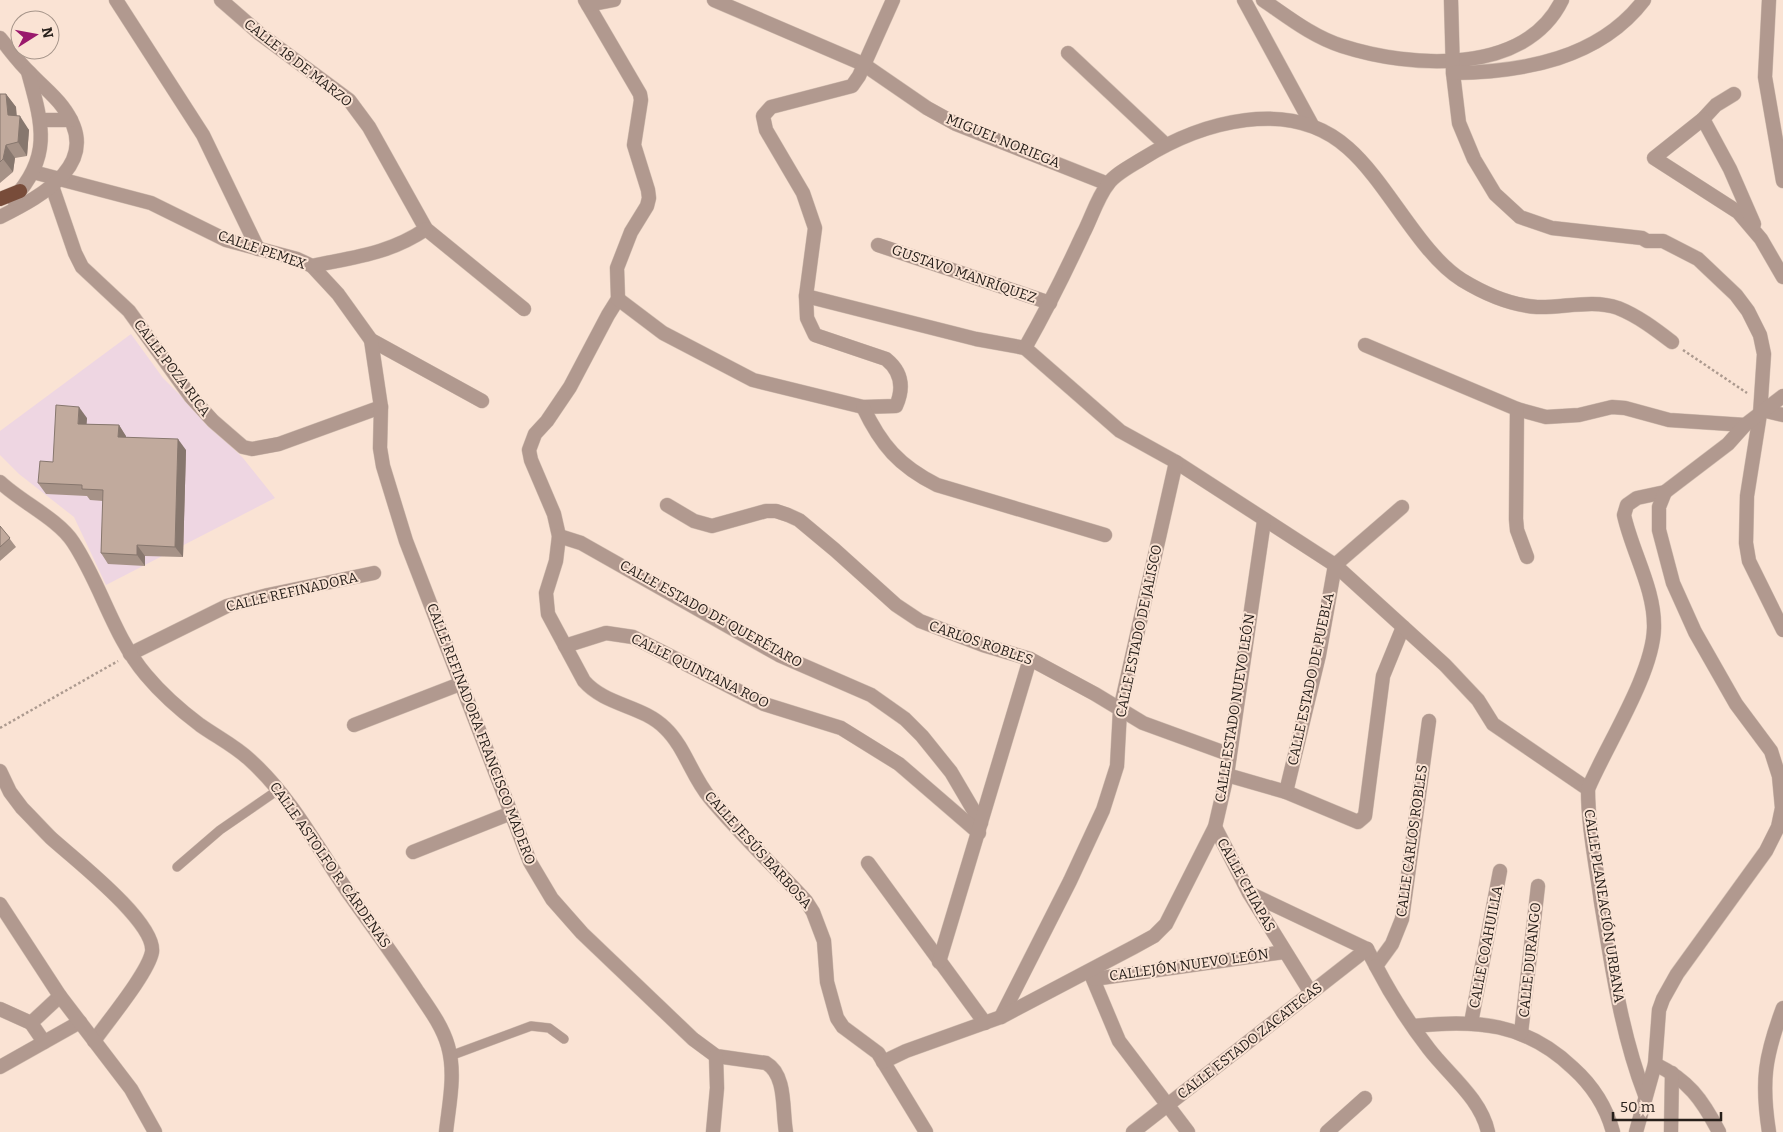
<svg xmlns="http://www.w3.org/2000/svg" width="1783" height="1132" font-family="Bitter,serif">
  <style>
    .education { fill: #eed6e2 }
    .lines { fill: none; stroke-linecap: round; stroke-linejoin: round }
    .service-casing { stroke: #d4c0b3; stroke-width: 10 }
    .minor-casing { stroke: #d4c0b3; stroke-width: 15 }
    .tertiary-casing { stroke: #d4c0b3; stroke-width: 15 }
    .trunk-casing { stroke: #d4c0b3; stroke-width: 15 }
    .path { stroke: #ac9a8f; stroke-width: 2.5; stroke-dasharray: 2.5 2.5; stroke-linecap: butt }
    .service { stroke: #b1998f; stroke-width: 9 }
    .minor { stroke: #b1998f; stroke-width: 14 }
    .tertiary { stroke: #b1998f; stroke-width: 14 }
    .trunk { stroke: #784c3a; stroke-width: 14 }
    .wall { fill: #a69287 }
    .shaded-wall { fill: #87776e }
    .building { fill: #c1aa9d; stroke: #87776e }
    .labels { text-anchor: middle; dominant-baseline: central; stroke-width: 4; stroke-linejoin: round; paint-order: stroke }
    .street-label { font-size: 14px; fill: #28201b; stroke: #fae3d4 }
  </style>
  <rect width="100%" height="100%" fill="#fae3d4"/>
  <polygon class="education" points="131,334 163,378 243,458 275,498 106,585 74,517 19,474 0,455 0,431"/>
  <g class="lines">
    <g class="service-casing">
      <g id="service">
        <polyline points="177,867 220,830 278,790"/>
        <polyline points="450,1056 531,1026 549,1028 564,1039"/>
      </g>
    </g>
    <g class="minor-casing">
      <g id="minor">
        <polyline points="116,0 203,135 258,249"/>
        <polyline points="221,0 260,34 349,100 369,127 426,229 524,309"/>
        <path d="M585,0L640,94L641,100L634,145L648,190L649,198L647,206L631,232L617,268L618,299L608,315L570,387L547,421L535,434L529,450L531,460L554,514L559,536L556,561L546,593L548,614L584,681C606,706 642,705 665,728C685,747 692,777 710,798C740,834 774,866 806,901L813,912L824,941L827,982L837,1018L843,1027L878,1053L926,1132"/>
        <polyline points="714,0 863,64 927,108 956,124 1108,184"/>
        <polyline points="1244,0 1312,125"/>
        <path d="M1263,0C1288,17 1313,37 1342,46C1410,68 1525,76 1562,0"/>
        <polyline points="1451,0 1453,73 1459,123 1474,159 1495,194 1520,217 1552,228 1642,238 1647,241 1663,241 1698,259 1736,295 1748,311 1760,335 1764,354 1760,414 1747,496 1746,543 1749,561 1783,630"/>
        <polyline points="1769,0 1765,77 1783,181"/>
        <polyline points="588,5 614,0"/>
        <polyline points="1068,53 1166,145"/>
        <path d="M1453,73C1523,72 1599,59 1644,0"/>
        <polyline points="1734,94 1716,105 1703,119 1654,158 1738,212 1761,239 1783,277"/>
        <polyline points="1703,119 1730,169 1754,224"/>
        <polyline points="33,172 151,203 226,240 297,259 312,266 338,294 371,340 482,401"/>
        <polyline points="52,186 75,253 82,267 129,311 191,397 213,421 243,447 252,449 279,444 381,407"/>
        <polyline points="878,245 1050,303"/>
        <path d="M312,266C354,257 389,254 426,229"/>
        <polyline points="806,296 976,339 1025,348"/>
        <path d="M618,299L663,333L753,380L863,407L896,406C904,388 902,372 886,359L815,335L807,318L806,296L815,228L803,193L766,130L763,116L771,107L852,86L859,76L893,0"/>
        <path d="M371,340L381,407L380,448L383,466L406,541L530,862L552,899L582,933L693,1039L716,1056L766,1063C787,1075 782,1111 786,1132"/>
        <polyline points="1365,345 1517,409 1546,417 1579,415 1612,407 1625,408 1669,420 1745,425"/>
        <path d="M863,407C881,445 899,466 937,485L1105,535"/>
        <polyline points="1517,409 1516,519 1517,530 1527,557"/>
        <polyline points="1766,411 1783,415"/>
        <polyline points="667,505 694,521 712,526 766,511 776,511 788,515 799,520 835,550 896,605 920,621 983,645 1030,659 1095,694 1143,723 1228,754"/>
        <polyline points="559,536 581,543 779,655 871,695 905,719 922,736 951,772 981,823"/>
        <polyline points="565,646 606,633 633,637 764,704 841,728 899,764 979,833"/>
        <polyline points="130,654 227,606 268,595 374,573"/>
        <polyline points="354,725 460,684"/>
        <path d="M0,771L10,792L22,808C32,818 41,828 51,838C73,858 156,922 152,952C148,973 108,1021 94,1041"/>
        <polyline points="1227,775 1286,792 1358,822 1365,816 1383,676 1403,627"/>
        <path d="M1588,789L1493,724L1478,700L1445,665L1335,565L1176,462L1120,431L1025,348C1046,311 1065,273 1083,234C1091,219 1097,198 1108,184C1115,174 1131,166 1142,159C1201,122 1290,96 1348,148C1388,183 1419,253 1462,280C1485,294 1509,305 1537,307C1564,308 1592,299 1618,308C1638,316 1655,329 1672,342"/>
        <polyline points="1286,792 1319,655 1335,565 1402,507"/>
        <polyline points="1215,827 1249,893 1311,993"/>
        <polyline points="413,852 511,813"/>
        <polyline points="868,863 985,1023"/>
        <polyline points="1249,893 1367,949"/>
        <polyline points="1367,949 1376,966 1392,944 1402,919 1429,721"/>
        <polyline points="939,962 1030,659"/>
        <path d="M1376,966C1391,995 1409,1023 1429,1049C1449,1075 1481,1099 1488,1132"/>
        <polyline points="1090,972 1119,1041 1188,1132"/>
        <polyline points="1094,979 1284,952"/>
        <polyline points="0,1009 31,1023"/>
        <polyline points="1001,1017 1070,881 1103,810 1117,766 1120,710 1176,462"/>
        <polyline points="1471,1023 1500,871"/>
        <path d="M1414,1026C1476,1019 1526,1023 1573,1068C1593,1086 1606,1106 1613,1132"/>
        <polyline points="1521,1033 1538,886"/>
        <polyline points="44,1042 31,1023 60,996"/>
        <polyline points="883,1062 906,1051 1001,1017 1134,947 1154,936 1166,924 1215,827 1227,775 1264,521"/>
        <path d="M1655,1064C1688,1080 1702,1099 1719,1132"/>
        <polyline points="0,1067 80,1022"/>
        <path d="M1645,1095C1621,1033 1612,967 1601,902C1596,864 1588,827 1588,789C1606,746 1653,674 1654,628C1655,589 1632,552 1624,515L1627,505L1637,498L1665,492L1728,444L1745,425L1783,396"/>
        <polyline points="713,1132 717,1088 716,1056"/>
        <polyline points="1133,1132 1367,949"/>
        <polyline points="1327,1132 1365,1098"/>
        <polyline points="1636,1132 1655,1064 1659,1010 1663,999 1677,974 1766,851 1778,827 1782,808 1779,776 1771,751 1736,704 1695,632 1673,583 1659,530 1659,507 1665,492"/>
        <polyline points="1671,1132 1672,1073"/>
        <path d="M1769,1132C1761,1081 1765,1056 1783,1008"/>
      </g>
    </g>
    <g class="tertiary-casing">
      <g id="tertiary">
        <path d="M0,38C10,50 19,63 30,73C40,84 53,94 62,106C105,162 44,195 0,217"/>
        <polyline points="41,120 71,120"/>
        <path d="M13,199C53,156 42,123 28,72"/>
        <path d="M0,482C21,502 58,519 73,542C101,584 113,636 146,675C161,693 180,710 200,725C217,737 235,746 250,760C292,798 318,849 350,895C372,926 395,957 416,989C428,1007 442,1025 448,1046C456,1074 449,1104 446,1132"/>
        <polyline points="0,904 60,996 131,1089 155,1132"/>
      </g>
    </g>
    <g class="trunk-casing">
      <polyline id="trunk" points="0,199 20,191"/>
    </g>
    <g class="path">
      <polyline points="1683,350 1747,393"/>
      <polyline points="0,728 118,661"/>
    </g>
    <use href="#service" class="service"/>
    <use href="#minor" class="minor"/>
    <use href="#tertiary" class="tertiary"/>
    <use href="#trunk" class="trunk"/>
  </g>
  <g class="wall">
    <polygon points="0,94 6,94 16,107 16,116 29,130 27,156 15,158 13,172 0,183"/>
    <polygon points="87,418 86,424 119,425 126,437 186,450 183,557 145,556 145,566 108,564 101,553 103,501 90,500 87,496 46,494 38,483"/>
    <polygon points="0,526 16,547 0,561"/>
  </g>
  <g class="shaded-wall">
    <polygon points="6,94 16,107 18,128 8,115"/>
    <polygon points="20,116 29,130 27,156 18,142"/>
    <polygon points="6,145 15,158 13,172 3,159"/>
    <polygon points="79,407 87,418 86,435 78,424"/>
    <polygon points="119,425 126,436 126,448 118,437"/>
    <polygon points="178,439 186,450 183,557 175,547"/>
    <polygon points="137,545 145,556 145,566 137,555"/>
  </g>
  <g class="building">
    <polygon points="0,94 6,94 8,115 20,116 18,142 6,145 3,159 0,162"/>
    <polygon points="56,405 79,407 78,424 119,425 118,437 178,439 175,547 137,545 137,555 101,553 103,490 82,489 82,485 38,483 40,461 53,462"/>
    <polygon points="0,526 10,538 0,547"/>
  </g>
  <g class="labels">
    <g class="street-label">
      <text transform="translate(298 63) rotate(38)">CALLE 18 DE MARZO</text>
      <text transform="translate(1003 141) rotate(22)">MIGUEL NORIEGA</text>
      <text transform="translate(262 250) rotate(19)">CALLE PEMEX</text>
      <text transform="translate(964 274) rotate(19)">GUSTAVO MANRÍQUEZ</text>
      <text transform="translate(172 368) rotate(53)">CALLE POZA RICA</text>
      <text transform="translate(292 592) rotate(-13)">CALLE REFINADORA</text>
      <text transform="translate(711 614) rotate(29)">CALLE ESTADO DE QUERÉTARO</text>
      <text transform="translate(1139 631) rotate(-78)">CALLE ESTADO DE JALISCO</text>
      <text transform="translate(981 643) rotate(19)">CARLOS ROBLES</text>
      <text transform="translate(700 671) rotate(26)">CALLE QUINTANA ROO</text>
      <text transform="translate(1311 679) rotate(-78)">CALLE ESTADO DE PUEBLA</text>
      <text transform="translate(1235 708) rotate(-81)">CALLE ESTADO NUEVO LEÓN</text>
      <text transform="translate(481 734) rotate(69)">CALLE REFINADORA FRANCISCO MADERO</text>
      <text transform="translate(1412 841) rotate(-82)">CALLE CARLOS ROBLES</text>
      <text transform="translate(758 850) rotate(48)">CALLE JESÚS BARBOSA</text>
      <text transform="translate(330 865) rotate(55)">CALLE ASTOLFO R. CÁRDENAS</text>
      <text transform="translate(1246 885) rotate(61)">CALLE CHIAPAS</text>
      <text transform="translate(1604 906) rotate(81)">CALLE PLANEACIÓN URBANA</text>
      <text transform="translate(1486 947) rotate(-79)">CALLE COAHUILLA</text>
      <text transform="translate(1530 960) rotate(-84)">CALLE DURANGO</text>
      <text transform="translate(1189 965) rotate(-8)">CALLEJÓN NUEVO LEÓN</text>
      <text transform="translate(1250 1041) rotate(-38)">CALLE ESTADO ZACATECAS</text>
    </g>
  </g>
  <g transform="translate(35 35) rotate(79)"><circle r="24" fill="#fae3d4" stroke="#a6958a"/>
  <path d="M0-4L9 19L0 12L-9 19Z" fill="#9a196d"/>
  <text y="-8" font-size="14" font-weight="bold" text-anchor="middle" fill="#28201b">N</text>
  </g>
  <path d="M1613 1112v8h108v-8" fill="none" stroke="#28201b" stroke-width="2.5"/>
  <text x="1620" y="1112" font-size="15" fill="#28201b" stroke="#fae3d4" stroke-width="4" paint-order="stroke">50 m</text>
</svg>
